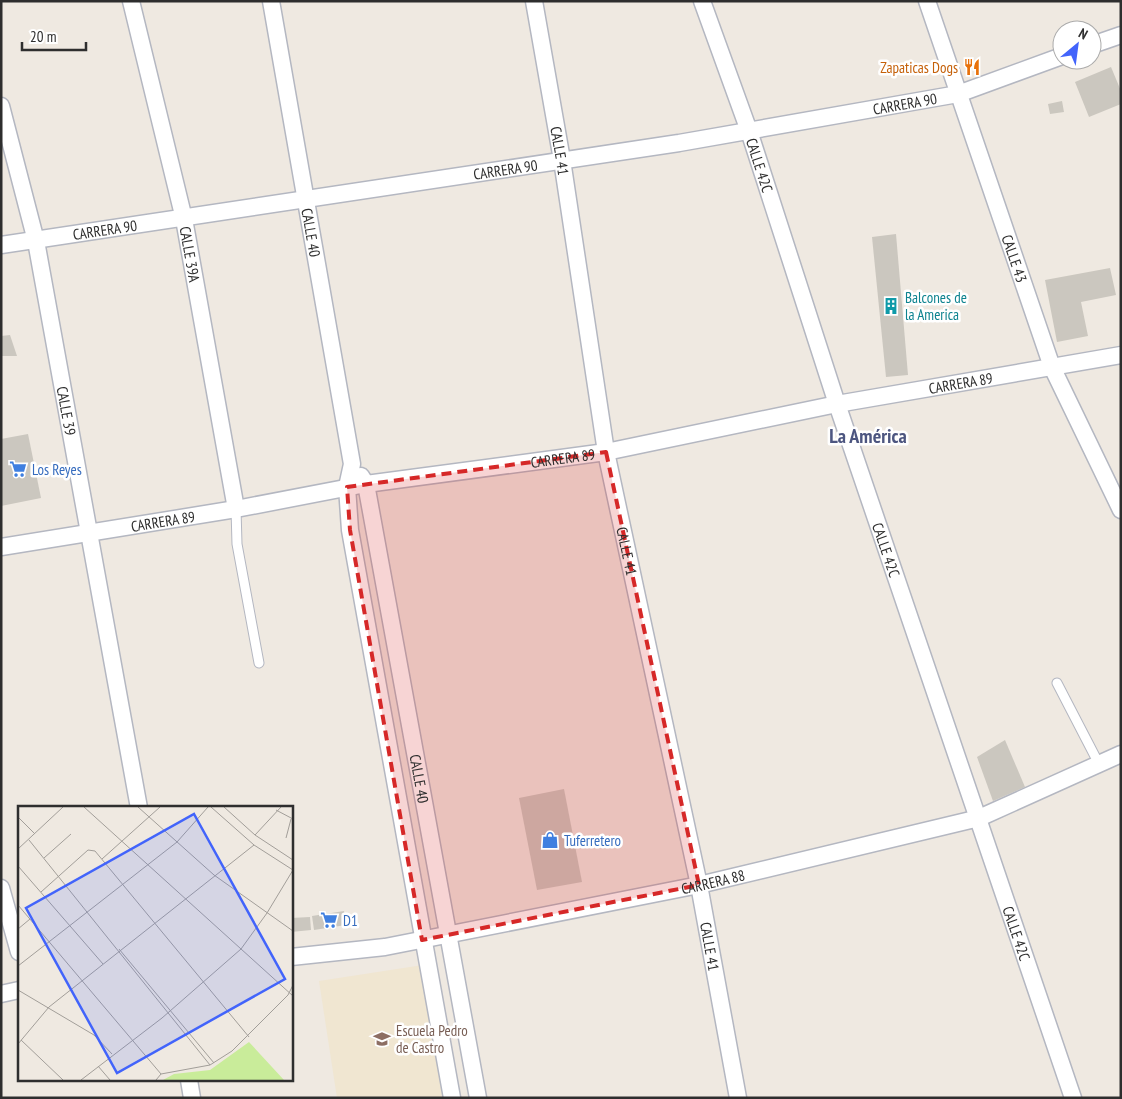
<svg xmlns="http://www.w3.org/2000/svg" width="1122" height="1099" font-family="'PT Sans Narrow',sans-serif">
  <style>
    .education { fill: #f0e6d1 }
    .building { fill: #cbc7bf }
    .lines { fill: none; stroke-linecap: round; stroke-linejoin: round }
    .service-casing { stroke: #b4b7c1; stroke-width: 11 }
    .minor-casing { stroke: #b4b7c1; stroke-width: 19 }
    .service { stroke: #fff; stroke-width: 9 }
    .minor { stroke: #fff; stroke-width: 16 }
    .marked { fill: #d62828; fill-opacity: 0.2; stroke: #d62828; stroke-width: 4; stroke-dasharray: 10 6; stroke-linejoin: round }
    .labels { text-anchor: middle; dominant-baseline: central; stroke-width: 5; stroke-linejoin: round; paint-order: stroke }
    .food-label { font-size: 15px; fill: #c56008; stroke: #fff; text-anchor: end }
    .street-label { font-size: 15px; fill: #2e2e2e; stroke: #fff }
    .culture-label { font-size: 15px; fill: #0d838f; stroke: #fff; text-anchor: start }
    .shop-label { font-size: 15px; fill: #366cbe; stroke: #fff; text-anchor: start }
    .education-label { font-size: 15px; fill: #785e54; stroke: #fff; text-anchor: start }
    .district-label { font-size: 20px; font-weight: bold; fill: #4d5680; stroke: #fff }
    .inset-road { fill: none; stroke: #a29e99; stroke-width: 1 }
    .view { fill: #4264fb; fill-opacity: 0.15; stroke: #4264fb; stroke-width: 2.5 }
    .inset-edge { fill: none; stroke: #2e2e2e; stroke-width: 2.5 }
  </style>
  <rect width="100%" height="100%" fill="#efe9e1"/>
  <polygon class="education" points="423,965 445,1098 337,1098 319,981"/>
  <g class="building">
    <polygon points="1111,67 1121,91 1121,104 1089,117 1075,82"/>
    <polygon points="1062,101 1064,112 1050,114 1048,104"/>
    <polygon points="896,234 908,375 886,377 872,237"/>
    <polygon points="1110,268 1116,295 1081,302 1088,336 1057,342 1045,280"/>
    <polygon points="10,335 17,356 1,356 1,336"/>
    <polygon points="28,434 41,498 1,506 1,439"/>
    <polygon points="1005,740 1025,787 993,801 977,757"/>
    <polygon points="564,789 582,882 537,890 519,798"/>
    <polygon points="344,911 346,925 314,930 312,916"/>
    <polygon points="310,917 311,930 291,932 291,918"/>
  </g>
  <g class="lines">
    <g class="service-casing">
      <g id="service">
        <polyline points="236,509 237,544 259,663"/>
        <polyline points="1057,683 1099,764"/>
      </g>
    </g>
    <g class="minor-casing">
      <g id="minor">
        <path id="s1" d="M131,1L184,219L236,509"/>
        <path id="s2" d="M271,1L352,464L347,487L350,530L452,1098"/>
        <path id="s3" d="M534,1L562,160L606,452L699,885L738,1098"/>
        <path id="s4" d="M702,1L749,131L837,404L1073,1098"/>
        <path id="s5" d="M927,1L1052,367L1121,510"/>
        <polyline points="1092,45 1121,35"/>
        <path id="s6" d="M1,106L36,241L139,808"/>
        <path id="s7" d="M1,245L679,143L958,94L1062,56"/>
        <path id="s8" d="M361,476L366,484L478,1098"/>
        <path id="s9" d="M1,547L236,509L366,484L606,452L837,404L1121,355"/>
        <polyline points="1,888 19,952"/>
        <path id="s10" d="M291,957L385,947L699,885L979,818L1121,754"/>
        <polyline points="1,994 19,990"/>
        <polyline points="189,1080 192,1098"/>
      </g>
    </g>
    <use href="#service" class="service"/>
    <use href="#minor" class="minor"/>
  </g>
  <path class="marked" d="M606,452L699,885L422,940L350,530L347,487Z"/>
  <defs>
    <g id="restaurant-bare" transform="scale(1.35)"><path d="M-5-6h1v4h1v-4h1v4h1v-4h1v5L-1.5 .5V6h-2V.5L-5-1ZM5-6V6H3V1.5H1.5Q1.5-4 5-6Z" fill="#e8710a" stroke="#fff" stroke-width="2.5" paint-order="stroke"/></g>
    <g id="building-bare" transform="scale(1.35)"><path d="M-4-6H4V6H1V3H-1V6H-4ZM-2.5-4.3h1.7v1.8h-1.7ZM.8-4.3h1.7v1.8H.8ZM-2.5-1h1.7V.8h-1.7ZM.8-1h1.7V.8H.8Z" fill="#0f9aa8" stroke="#fff" stroke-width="2.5" paint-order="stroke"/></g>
    <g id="supermarket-bare" transform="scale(1.35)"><path d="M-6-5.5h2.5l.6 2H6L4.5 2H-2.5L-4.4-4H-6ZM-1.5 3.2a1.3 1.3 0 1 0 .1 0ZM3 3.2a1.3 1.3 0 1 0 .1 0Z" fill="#3f7fe0" stroke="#fff" stroke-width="2.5" paint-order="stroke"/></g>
    <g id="shop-bare" transform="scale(1.35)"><path d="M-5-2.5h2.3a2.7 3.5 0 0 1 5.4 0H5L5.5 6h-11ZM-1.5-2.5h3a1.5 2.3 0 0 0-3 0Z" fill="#3f7fe0" stroke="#fff" stroke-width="2.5" paint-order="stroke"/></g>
    <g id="school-bare" transform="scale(1.35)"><path d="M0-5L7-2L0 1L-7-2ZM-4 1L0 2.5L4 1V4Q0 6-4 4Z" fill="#8d6e63" stroke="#fff" stroke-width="2.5" paint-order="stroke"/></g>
  </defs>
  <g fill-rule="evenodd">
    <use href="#restaurant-bare" x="972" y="67"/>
    <use href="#building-bare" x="891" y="306"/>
    <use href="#supermarket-bare" x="18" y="469"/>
    <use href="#shop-bare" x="550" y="840"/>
    <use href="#supermarket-bare" x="329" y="920"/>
    <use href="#school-bare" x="382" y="1039"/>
  </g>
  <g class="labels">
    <g class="food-label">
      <text x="958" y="67">Zapaticas Dogs</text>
    </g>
    <g class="street-label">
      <text stroke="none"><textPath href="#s7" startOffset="915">CARRERA 90</textPath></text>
      <text stroke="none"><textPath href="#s3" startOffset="152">CALLE 41</textPath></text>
      <text stroke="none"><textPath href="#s4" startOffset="174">CALLE 42C</textPath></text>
      <text stroke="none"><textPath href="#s7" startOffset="510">CARRERA 90</textPath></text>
      <text stroke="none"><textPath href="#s7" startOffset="105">CARRERA 90</textPath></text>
      <text stroke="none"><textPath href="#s2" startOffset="235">CALLE 40</textPath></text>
      <text stroke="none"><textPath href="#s1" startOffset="260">CALLE 39A</textPath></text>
      <text stroke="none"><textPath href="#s5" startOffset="272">CALLE 43</textPath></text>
      <text stroke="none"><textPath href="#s9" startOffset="974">CARRERA 89</textPath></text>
      <text stroke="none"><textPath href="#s6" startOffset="312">CALLE 39</textPath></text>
      <text stroke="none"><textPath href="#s9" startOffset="569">CARRERA 89</textPath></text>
      <text stroke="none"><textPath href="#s9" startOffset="164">CARRERA 89</textPath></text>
      <text stroke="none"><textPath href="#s4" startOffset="579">CALLE 42C</textPath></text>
      <text stroke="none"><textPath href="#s3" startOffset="558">CALLE 41</textPath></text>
      <text stroke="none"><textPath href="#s8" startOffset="309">CALLE 40</textPath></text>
      <text stroke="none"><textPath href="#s10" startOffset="429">CARRERA 88</textPath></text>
      <text stroke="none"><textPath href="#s4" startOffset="984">CALLE 42C</textPath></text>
      <text stroke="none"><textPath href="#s3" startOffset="962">CALLE 41</textPath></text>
    </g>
    <g class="culture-label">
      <text x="905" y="297">Balcones de<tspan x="905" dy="17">la America</tspan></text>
    </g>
    <g class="shop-label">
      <text x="32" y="469">Los Reyes</text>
      <text x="564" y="840">Tuferretero</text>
      <text x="343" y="920">D1</text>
    </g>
    <g class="education-label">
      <text x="396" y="1030">Escuela Pedro<tspan x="396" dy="17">de Castro</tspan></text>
    </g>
    <g class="district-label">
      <text x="868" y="436">La América</text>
    </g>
  </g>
  <g transform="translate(18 806)">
    <rect width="275" height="275" fill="#efe9e1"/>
    <path d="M231,236L266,274H145L156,268L192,264Z" fill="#c9ec9a"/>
    <path class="inset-road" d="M66,1L275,190M120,1L196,69L275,125M193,1L236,39L275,64M206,1L237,29L275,54M258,4L275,13M0,11L17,28M237,29L263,1M268,32L273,13M11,34L192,259M0,43L45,1M26,52L53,28M84,53L142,1M0,60L85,158M23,86L70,44L77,45L231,231M0,99L143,268M0,123L12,113M101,143L196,257M0,160L159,36L190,1M0,184L76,229L94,248M3,234L45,274M0,238L31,201L236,39M80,260L92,274M63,274L144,212L223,143L249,107L275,64M138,274L143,268L192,259L214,245L270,189L275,179"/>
    <path class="view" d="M176,8L267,173L99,267L8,102Z"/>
    <rect width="275" height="275" class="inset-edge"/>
  </g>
  <rect width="1122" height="1099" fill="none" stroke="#2e2e2e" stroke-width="5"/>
  <g transform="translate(1077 45) rotate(29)"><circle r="24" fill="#ffffff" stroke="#ababab"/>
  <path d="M0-4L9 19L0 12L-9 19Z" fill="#4264fb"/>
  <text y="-8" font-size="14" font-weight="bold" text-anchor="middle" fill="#2e2e2e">N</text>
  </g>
  <path d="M22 42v8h64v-8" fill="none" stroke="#2e2e2e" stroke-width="2.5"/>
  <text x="30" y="42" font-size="15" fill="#2e2e2e" stroke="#ffffff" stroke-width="4" paint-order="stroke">20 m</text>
</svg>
